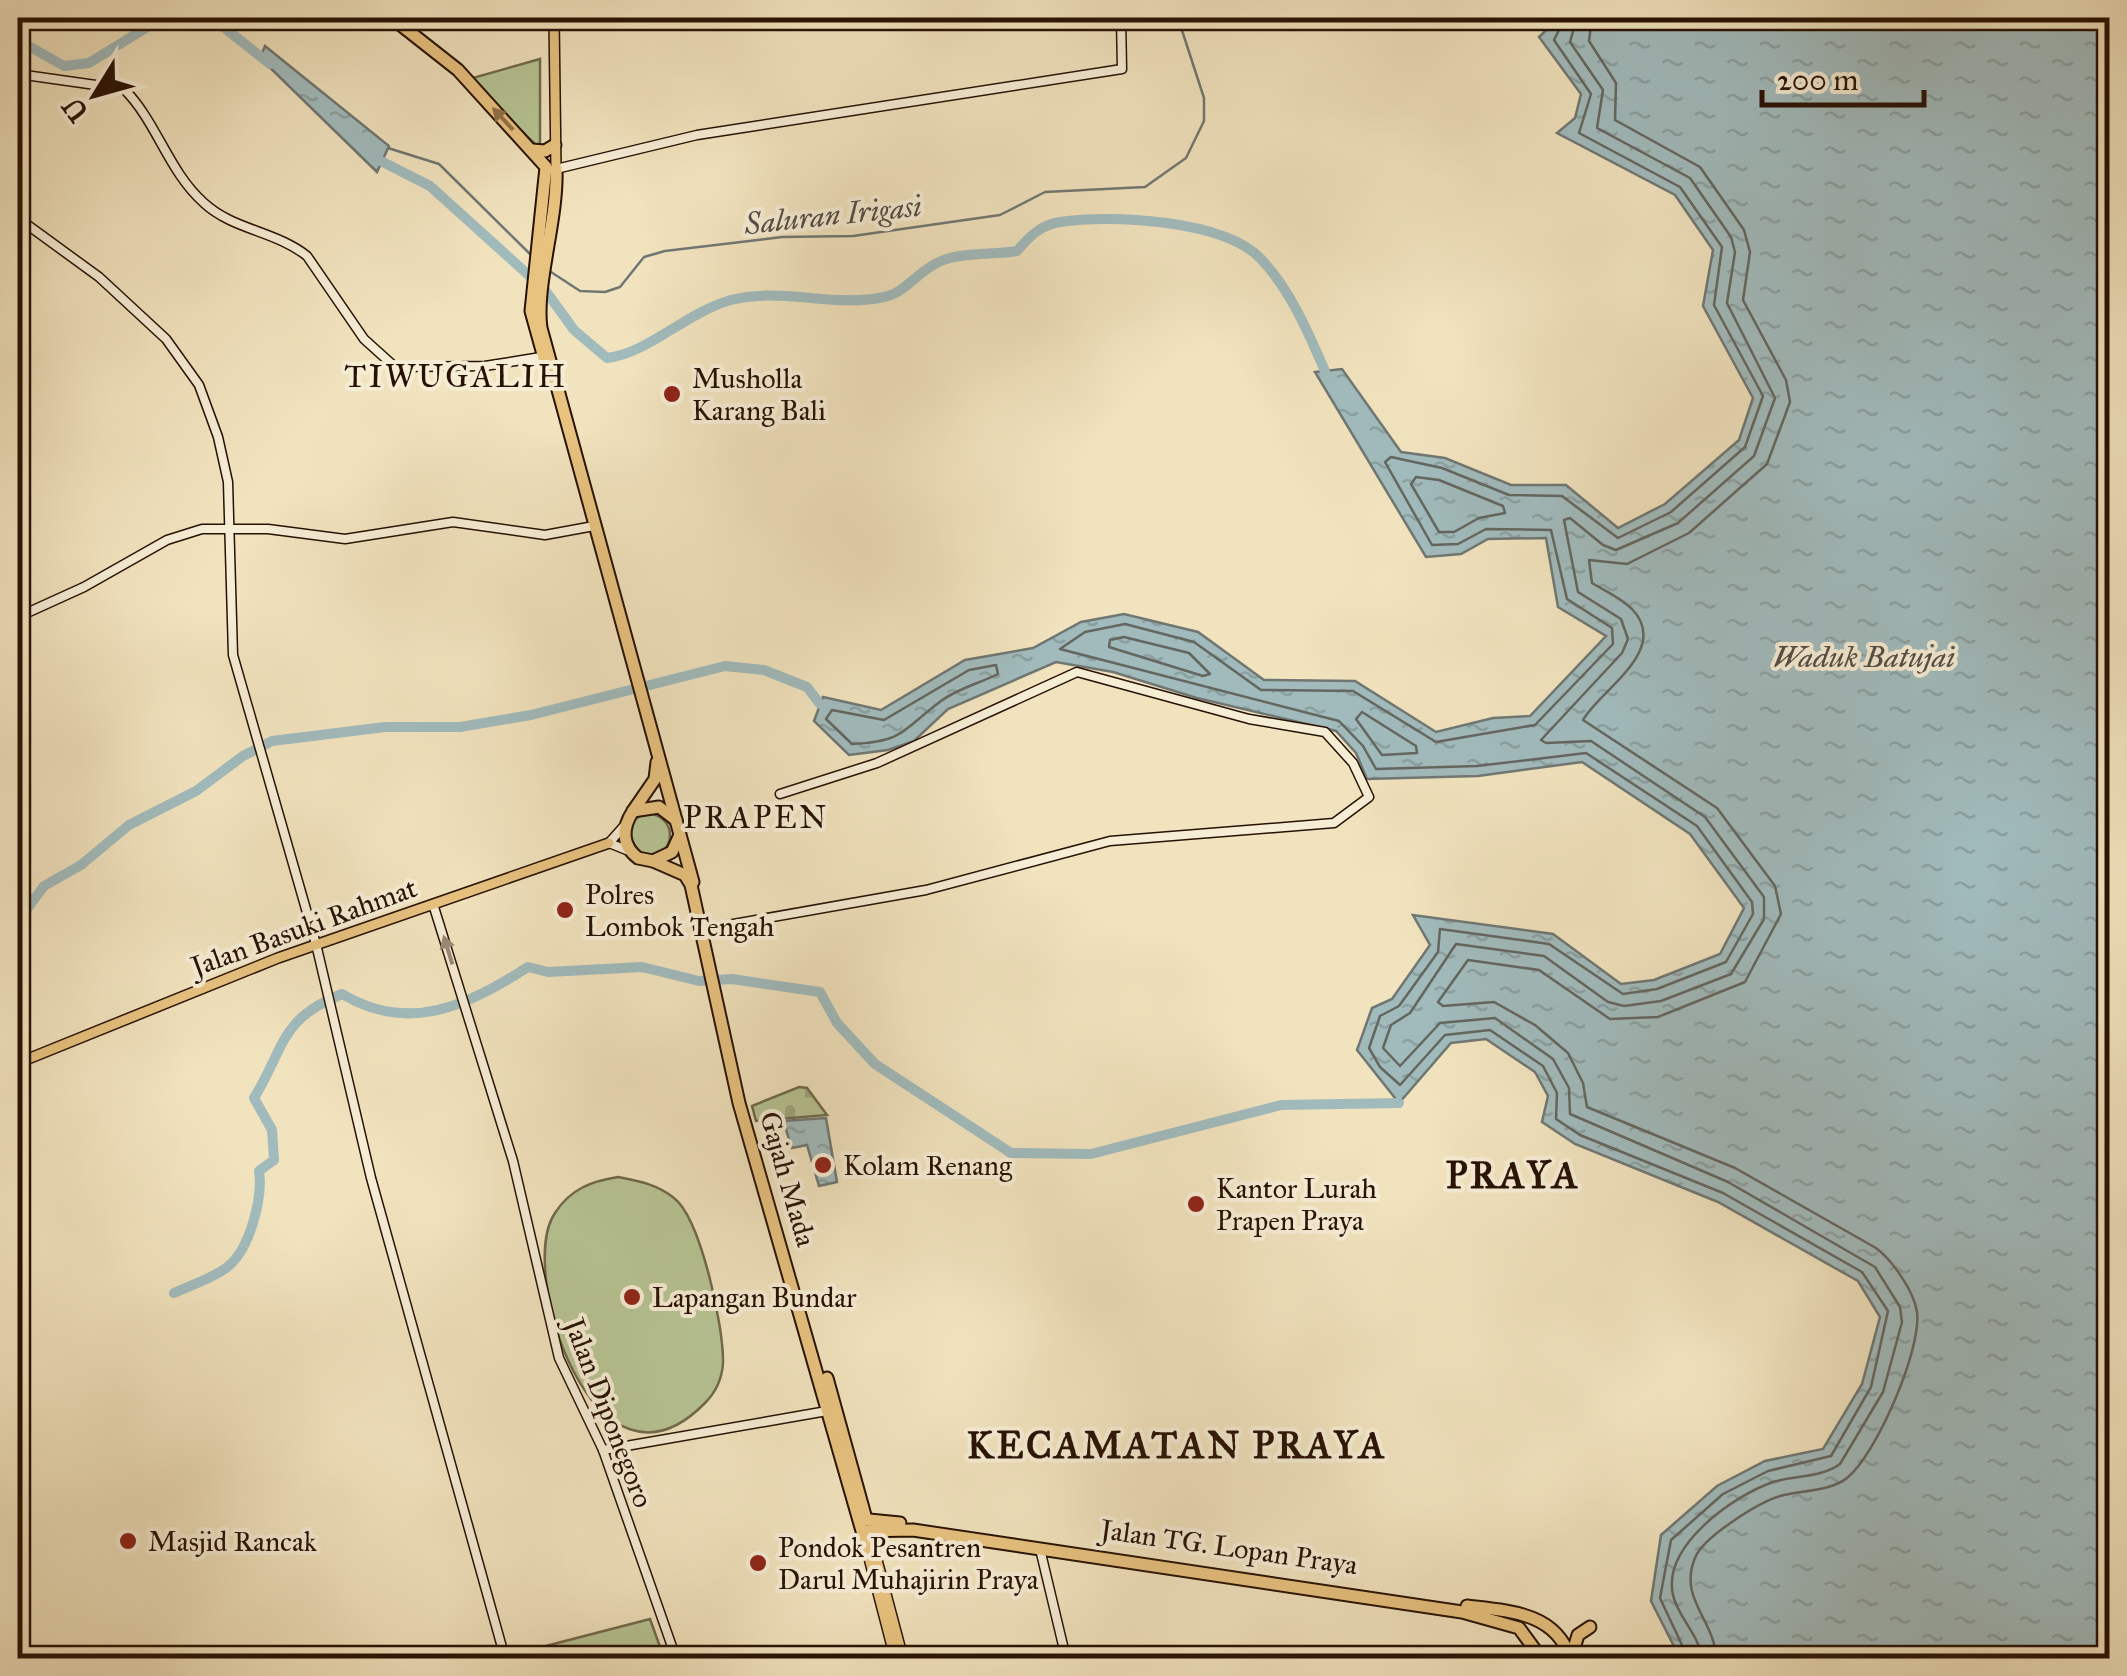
<svg xmlns="http://www.w3.org/2000/svg" width="2127" height="1676" font-family="'IM FELL Great Primer',serif">
  <style>
    .cemetery { fill: url(#cemetery-stones); stroke: #6f6a4c; stroke-width: 2.5 }
    .green { fill: #b7c494; stroke: #6f6a4c; stroke-width: 2.5 }
    .water { fill: url(#water-ripples); stroke: #707773; stroke-width: 2.5 }
    .lines { fill: none; stroke-linecap: round; stroke-linejoin: round }
    .shore { stroke: #646660; stroke-width: 2.5 }
    .stream { stroke: #707773; stroke-width: 2.5 }
    .river { stroke: #a1bbbd; stroke-width: 10 }
    .secondary-casing { stroke: #271104; stroke-width: 11 }
    .primary-casing { stroke: #271104; stroke-width: 12 }
    .highway-casing { stroke: #271104; stroke-width: 15 }
    .secondary { stroke: #f6edd5; stroke-width: 8 }
    .primary { stroke: #e8c27f; stroke-width: 9 }
    .highway { stroke: #e8c27f; stroke-width: 11 }
    .oneway { fill: #917248 }
    .oneway2 { fill: #998a77 }
    .poi-dot { fill: #8f2418; stroke: #f6edd5; stroke-width: 4 }
    .labels { text-anchor: middle; dominant-baseline: central; stroke-width: 8; stroke-linejoin: round; paint-order: stroke }
    .poi-label { font-size: 28px; fill: #271104; stroke: #f6edd5; text-anchor: start }
    .street-label { font-size: 28px; fill: #271104; stroke: #f6edd5 }
    .water-label { font-size: 30px; font-style: italic; fill: #524c45; stroke: #f6edd5 }
    .quarter-label { font-size: 32px; letter-spacing: 2.5px; fill: #271104; stroke: #f6edd5 }
    .district-label { font-size: 38px; font-weight: bold; letter-spacing: 2.5px; fill: #271104; stroke: #f6edd5 }
  </style>
  <defs>
    <pattern id="cemetery-stones" width="16" height="16" patternUnits="userSpaceOnUse" patternTransform="scale(2.5)"><rect width="16" height="16" fill="#b7c494"/><path d="M2 7V4a2 2 0 0 1 4 0v3zM10 15v-3a2 2 0 0 1 4 0v3z" fill="#9da77e"/></pattern>
    <pattern id="water-ripples" width="26" height="14" patternUnits="userSpaceOnUse" patternTransform="scale(2.5)"><rect width="26" height="14" fill="#a1bbbd"/><path d="M2 4q2-2 4 0t4 0M15 11q2-2 4 0t4 0" fill="none" stroke="#8ba0a1"/></pattern>
  </defs>
  <rect width="100%" height="100%" fill="#f1e3be"/>
  <filter id="stains"><feTurbulence type="fractalNoise" baseFrequency=".002" numOctaves="4"/><feColorMatrix values="0 0 0 0 .2 0 0 0 0 .09 0 0 0 0 .02 0 0 0 .5 -.17"/></filter>
  <radialGradient id="worn" r=".72"><stop offset=".6" stop-color="#630" stop-opacity="0"/><stop offset="1" stop-color="#630" stop-opacity=".3"/></radialGradient>
  <polygon class="cemetery" points="799,1087 807,1088 827,1115 756,1121 752,1106"/>
  <g class="green">
    <polygon points="540,59 540,149 469,79"/>
    <circle cx="649" cy="835" r="21"/>
    <path d="M618,1177C638,1181 657,1184 674,1198C701,1219 724,1328 723,1363C722,1379 716,1392 705,1403C594,1516 516,1270 555,1213C570,1189 592,1181 618,1177Z"/>
    <polygon points="650,1619 664,1658 516,1658 515,1654"/>
  </g>
  <g class="water">
    <polygon points="1559,18 2109,18 2109,1658 1680,1658 1651,1601 1661,1535 1717,1486 1765,1461 1823,1449 1862,1384 1880,1317 1858,1281 1718,1202 1575,1144 1542,1122 1548,1096 1535,1072 1486,1039 1451,1043 1399,1103 1357,1050 1372,1008 1392,999 1430,945 1413,915 1553,934 1621,984 1654,980 1720,954 1744,908 1690,834 1582,762 1478,776 1367,779 1356,753 1336,731 1197,698 1113,672 1056,662 948,709 914,741 888,750 849,755 814,721 823,697 881,710 965,660 1033,648 1081,622 1124,614 1198,632 1264,680 1355,681 1436,732 1493,718 1530,716 1606,636 1558,607 1546,538 1488,539 1461,554 1426,557 1315,372 1342,369 1401,452 1445,458 1511,485 1566,485 1618,528 1665,504 1739,440 1753,398 1703,306 1713,250 1675,195 1557,133 1575,118 1581,94 1539,37"/>
    <polygon points="265,46 389,146 377,172 260,58"/>
    <polygon points="826,1118 837,1182 819,1186 807,1145 792,1148 783,1121"/>
  </g>
  <g class="lines">
    <g class="shore">
      <polyline points="1565,18 1554,40 1591,94 1579,133 1680,187 1722,247 1714,305 1763,396 1745,447 1671,512 1618,538 1562,496 1509,495 1442,468 1391,457 1385,462 1432,545 1458,544 1486,529 1551,530 1567,599 1612,628 1613,644 1535,725 1436,742 1353,691 1261,690 1194,642 1125,624 1085,632 1060,649 1339,721 1363,746 1376,769 1477,766 1586,753 1697,826 1752,902 1753,914 1726,962 1657,989 1623,994 1549,944 1440,929 1438,952 1399,1006 1380,1016 1369,1048 1380,1067 1400,1085 1445,1035 1490,1030 1543,1066 1557,1093 1556,1119 1580,1135 1723,1193 1862,1272 1888,1311 1871,1387 1831,1456 1768,1471 1723,1494 1671,1540 1660,1598 1688,1658"/>
      <path d="M1577,18L1570,42L1603,90L1597,128L1690,178L1731,237L1735,252L1727,303L1775,398L1754,456L1678,523L1616,550L1603,545L1570,518L1564,520L1578,592L1621,619L1628,639L1622,653L1541,740L1546,743L1591,741L1705,817L1764,897V919L1731,974L1661,1001L1624,1006L1608,1002L1544,956L1456,944L1410,1013L1391,1025L1383,1048L1400,1066L1440,1023L1495,1018L1553,1059L1569,1088L1570,1114L1728,1182L1875,1267L1900,1307L1902,1322L1883,1392L1840,1464C1821,1478 1795,1475 1773,1482C1733,1496 1662,1546 1673,1595C1678,1618 1700,1635 1701,1658"/>
      <path d="M1592,18L1589,41L1616,83L1615,120L1700,167L1744,230L1750,252L1743,300L1786,380L1790,402L1767,464L1689,533L1627,564L1589,560L1592,583C1605,591 1621,598 1632,609C1671,650 1600,690 1583,720L1717,808L1775,886L1781,914L1745,982L1658,1017L1610,1019L1539,970L1468,960L1438,1002L1443,1006L1494,1002L1535,1025L1568,1053L1583,1083L1587,1107L1735,1168L1876,1248C1892,1260 1914,1291 1917,1312C1922,1349 1876,1455 1847,1478C1829,1492 1801,1490 1780,1496C1758,1503 1703,1537 1695,1558C1678,1599 1715,1620 1716,1658"/>
      <polygon points="1416,477 1439,480 1503,506 1505,513 1479,518 1454,532 1439,532 1411,484"/>
      <polygon points="1124,637 1189,653 1210,674 1203,676 1109,647 1110,640"/>
      <path d="M996,665L998,674C980,683 957,689 941,701C903,729 905,742 852,744L826,719L832,710L884,720L969,670Z"/>
      <polygon points="1362,712 1416,746 1417,753 1382,755 1356,719"/>
    </g>
    <g class="stream">
      <polyline points="388,148 439,164 530,254"/>
      <polyline points="548,270 580,291 605,292 620,287 644,257 665,251 782,237 853,236 1000,215 1045,192 1145,187 1186,158 1204,121 1204,98 1178,18"/>
    </g>
    <g class="river">
      <polyline points="212,18 270,64"/>
      <polyline points="18,40 64,66 89,63 162,18"/>
      <path d="M371,156L430,186L545,290L574,330L607,358C647,354 687,312 731,300C780,287 835,308 884,297C906,293 917,271 941,261C962,252 994,255 1017,251C1029,237 1040,225 1060,222C1110,214 1223,220 1260,258C1290,289 1308,332 1325,371"/>
      <polyline points="18,921 44,886 81,865 129,825 196,791 243,756 272,741 385,727 460,727 531,715 725,666 764,670 807,687 820,704"/>
      <path d="M174,1293C191,1285 211,1279 226,1268C250,1251 263,1197 259,1171L274,1160L272,1130L254,1098C285,1048 279,1019 342,994C409,1034 467,1006 528,967L548,972L642,967L699,981L732,979L820,992L837,1023L875,1064L1011,1153L1091,1154L1281,1105L1399,1103"/>
    </g>
    <g class="secondary-casing">
      <g id="secondary">
        <path d="M18,74L124,89C157,122 168,171 204,203C233,230 276,231 307,256L364,339L395,367L485,366L541,357"/>
        <polyline points="556,169 697,135 1122,69 1121,18"/>
        <polyline points="18,218 99,277 166,339 199,385 218,437 228,482 233,655 316,944 371,1178 505,1658"/>
        <polyline points="18,617 84,587 167,540 202,529 268,529 345,539 453,522 545,535 594,526"/>
        <polyline points="625,825 609,843 629,851"/>
        <polyline points="433,904 513,1161 559,1358 603,1450 676,1658"/>
        <polyline points="705,929 926,890 1110,841 1334,823 1369,797 1353,763 1325,732 1249,719 1077,672 877,763 780,794"/>
        <polyline points="603,1450 827,1411"/>
        <polyline points="1040,1549 1066,1658"/>
      </g>
    </g>
    <g class="primary-casing">
      <g id="primary">
        <polyline points="554,18 556,169"/>
        <polyline points="18,1063 278,958 609,843"/>
        <polyline points="869,1530 903,1658"/>
        <polyline points="862,1531 895,1658"/>
      </g>
    </g>
    <g class="highway-casing">
      <g id="highway">
        <polyline points="392,18 458,70 546,167 531,311 551,383"/>
        <polyline points="532,150 545,151 555,145"/>
        <path d="M556,169C558,220 535,285 541,328L693,882"/>
        <polyline points="633,811 655,779 657,762"/>
        <path d="M676,820L659,807L633,811C622,828 621,845 638,858L653,861L672,852L679,837"/>
        <polyline points="653,861 685,875 691,885 739,1103 862,1531 913,1530 1462,1612 1519,1628 1541,1658"/>
        <polyline points="827,1378 866,1519"/>
        <polyline points="859,1519 900,1523"/>
        <path d="M1467,1606C1510,1611 1556,1613 1570,1658"/>
        <polyline points="1571,1658 1578,1635 1590,1627"/>
      </g>
    </g>
    <use href="#secondary" class="secondary"/>
    <use href="#primary" class="primary"/>
    <use href="#highway" class="highway"/>
  </g>
  <defs><path id="oneway-solid" d="M-6-.8H1V-3.2L6.5 0L1 3.2V.8H-6Z" transform="scale(2.5)"/></defs>
  <use class="oneway" href="#oneway-solid" transform="translate(503 119) rotate(-133)"/>
  <use class="oneway2" href="#oneway-solid" transform="translate(448 950) rotate(-107)"/>
  <g class="poi-dot">
    <circle cx="672" cy="394" r="10"/>
    <circle cx="565" cy="910" r="10"/>
    <circle cx="823" cy="1165" r="10"/>
    <circle cx="1196" cy="1204" r="10"/>
    <circle cx="632" cy="1297" r="10"/>
    <circle cx="128" cy="1541" r="10"/>
    <circle cx="758" cy="1563" r="10"/>
  </g>
  <g class="labels">
    <g class="poi-label">
      <text x="692" y="378">Musholla<tspan x="692" dy="32">Karang Bali</tspan></text>
      <text x="585" y="894">Polres<tspan x="585" dy="32">Lombok Tengah</tspan></text>
      <text x="843" y="1165">Kolam Renang</text>
      <text x="1216" y="1188">Kantor Lurah<tspan x="1216" dy="32">Prapen Praya</tspan></text>
      <text x="652" y="1297">Lapangan Bundar</text>
      <text x="148" y="1541">Masjid Rancak</text>
      <text x="778" y="1547">Pondok Pesantren<tspan x="778" dy="32">Darul Muhajirin Praya</tspan></text>
    </g>
    <g class="street-label">
      <text transform="translate(304 927) rotate(-20)">Jalan Basuki Rahmat</text>
      <text transform="translate(788 1179) rotate(74)">Gajah Mada</text>
      <text transform="translate(609 1413) rotate(69)">Jalan Diponegoro</text>
      <text transform="translate(1229 1547) rotate(8)">Jalan TG. Lopan Praya</text>
    </g>
    <g class="water-label">
      <text transform="translate(833 215) rotate(-6)">Saluran Irigasi</text>
      <text x="1864" y="657">Waduk Batujai</text>
    </g>
    <g class="quarter-label">
      <text x="456" y="376">TIWUGALIH</text>
      <text x="756" y="817">PRAPEN</text>
    </g>
    <g class="district-label">
      <text x="1513" y="1175">PRAYA</text>
      <text x="1177" y="1445">KECAMATAN PRAYA</text>
    </g>
  </g>
  <rect width="2127" height="1676" fill="none" stroke="#f1e3be" stroke-width="60"/>
  <rect x="20" y="20" width="2087" height="1636" fill="none" stroke="#271104" stroke-width="5"/>
  <rect x="30" y="30" width="2067" height="1616" fill="none" stroke="#271104" stroke-width="2.5"/>
  <g transform="translate(95 95) rotate(233)" stroke="#f6edd5" stroke-width="8" paint-order="stroke">
  <path d="M0-8L18 38L0 25L-18 38Z" fill="#271104"/>
  <text y="-15" font-size="28" font-weight="bold" text-anchor="middle" fill="#271104">U</text>
  </g>
  <path d="M1762 90v15h162v-15" fill="none" stroke="#271104" stroke-width="5"/>
  <text x="1777" y="90" font-size="30" fill="#271104" stroke="#f6edd5" stroke-width="8" paint-order="stroke">200 m</text>
  <rect width="100%" height="100%" filter="url(#stains)"/>
  <rect width="100%" height="100%" fill="url(#worn)"/>
</svg>
